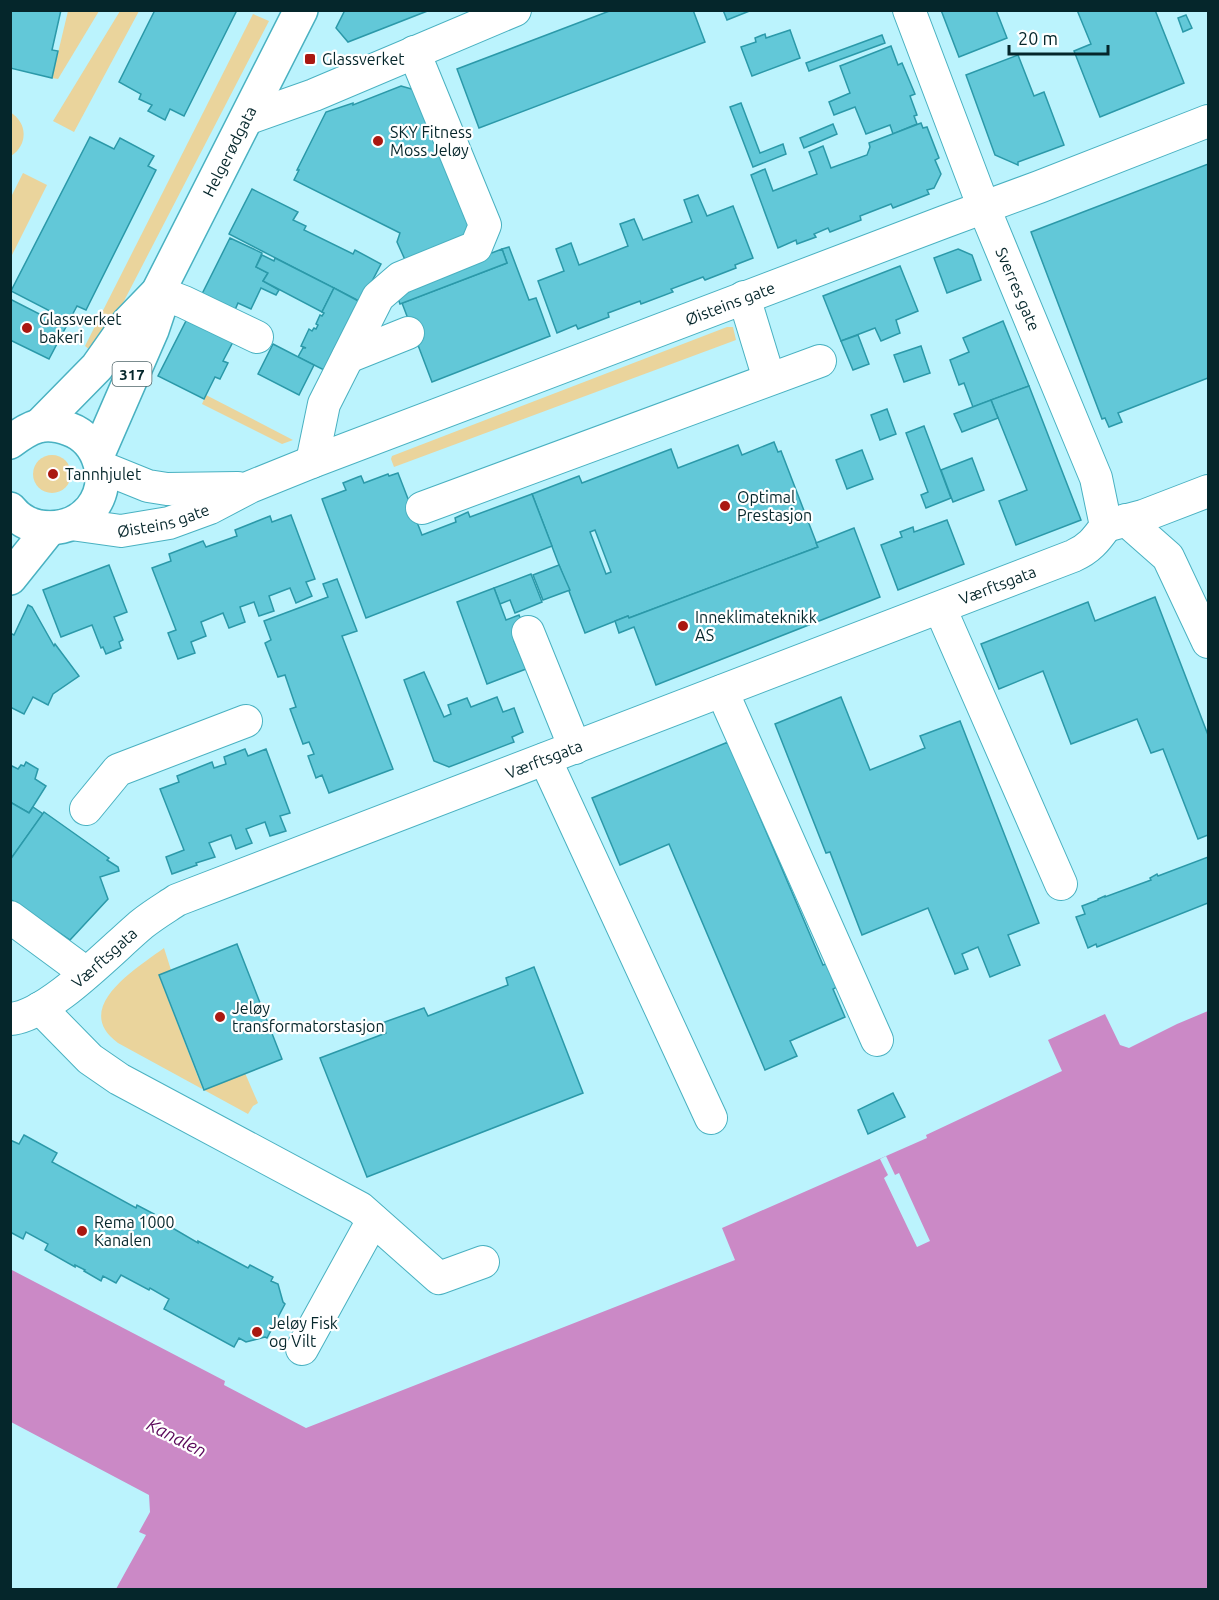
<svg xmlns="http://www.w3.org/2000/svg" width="1219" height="1600" font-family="Ubuntu,sans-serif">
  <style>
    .green { fill: #ead49c }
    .water { fill: #cb89c6 }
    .pier { fill: #bbf3fd }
    .building { fill: #62c8d8; stroke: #2b99a9; stroke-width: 1.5; fill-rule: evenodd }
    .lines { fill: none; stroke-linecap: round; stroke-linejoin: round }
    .minor-casing { stroke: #49b1c1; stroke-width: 34 }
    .major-casing { stroke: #49b1c1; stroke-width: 36 }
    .minor { stroke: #fff; stroke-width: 32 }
    .major { stroke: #fff; stroke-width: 33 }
    .poi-dot { fill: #aa1811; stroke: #fff; stroke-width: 2 }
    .labels { text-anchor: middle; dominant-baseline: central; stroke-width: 4.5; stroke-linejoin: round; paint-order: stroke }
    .shield { fill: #fff; stroke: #50676b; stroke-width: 1.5 }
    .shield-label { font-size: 15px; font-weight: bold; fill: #05262b }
    .poi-label { font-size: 16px; fill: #05262b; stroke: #fff; text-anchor: start }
    .street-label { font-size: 16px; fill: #05262b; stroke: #fff }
    .water-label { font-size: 18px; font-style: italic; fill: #5a0759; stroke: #fff }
  </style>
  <rect width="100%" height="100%" fill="#bbf3fd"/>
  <g class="green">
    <polygon points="68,11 99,11 58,79 52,78"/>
    <polygon points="120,11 139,11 74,132 53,121"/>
    <polygon points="253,14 269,21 96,355 85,346"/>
    <path d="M10,112C28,123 28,145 11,156Z"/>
    <polygon points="23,173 47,185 11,257 11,197"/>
    <polygon points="727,327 733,327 736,340 394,467 391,459 392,456"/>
    <polygon points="206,395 293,440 282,444 202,404"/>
    <circle cx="52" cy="474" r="19"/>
    <path d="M164,948L171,970L159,976L203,1090L245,1073L258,1103L253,1106L248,1114L118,1043C70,1008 137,968 164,948Z"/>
  </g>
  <polygon class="water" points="1208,1011 1208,1589 116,1589 146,1535 139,1532 150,1512 149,1495 11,1422 10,1269 225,1381 224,1385 306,1428 735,1260 722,1228 927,1138 926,1135 1062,1071 1048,1040 1105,1014 1120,1045 1129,1048 1177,1024"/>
  <polygon class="pier" points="886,1156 895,1175 899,1173 930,1241 917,1247 884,1178 888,1175 880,1159"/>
  <g class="building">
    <polygon points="10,10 61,10 52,50 58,51 52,78 10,68"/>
    <polygon points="155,10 237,10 184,116 170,109 165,120 148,111 152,105 139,99 141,94 119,82"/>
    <polygon points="345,10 430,10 348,42 336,28"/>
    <polygon points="612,10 693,10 705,42 479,128 457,69"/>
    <polygon points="723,10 752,10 727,20"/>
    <polygon points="941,10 996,10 1007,38 959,57"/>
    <polygon points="1077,10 1155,10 1184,83 1100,117 1074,51 1091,44"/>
    <polygon points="1186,15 1192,28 1183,32 1178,18"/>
    <polygon points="790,30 800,58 752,76 741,47 756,42 755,38 765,34 766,38"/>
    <polygon points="882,35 885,43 809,71 806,63"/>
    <polygon points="891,46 898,65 902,63 915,94 910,96 917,115 914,116 917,124 893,134 890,125 866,134 855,107 834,115 829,102 850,93 840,66"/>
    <polygon points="1018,55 1034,96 1044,92 1064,145 1018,162 1018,165 995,155 966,75"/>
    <polygon points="401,86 419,91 474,236 406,262 397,242 400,233 294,180 299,170 297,170 326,112 353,103 353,105"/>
    <polygon points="741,103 760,153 783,144 786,154 753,167 730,107"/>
    <polygon points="921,123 923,128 927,127 939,158 935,160 941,174 934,188 927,190 929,194 893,208 891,204 860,216 861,220 830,232 828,228 814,234 816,237 797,244 796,240 778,248 751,175 765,169 773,191 817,174 809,152 823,146 831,168 867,155 870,147 869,143"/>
    <polygon points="833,124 837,134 804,148 800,138"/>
    <polygon points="90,137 114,149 120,138 154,156 148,166 156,170 86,310 77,306 49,359 10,340 10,299 49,319 52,312 11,291"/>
    <polygon points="1208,164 1208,378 1118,413 1122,422 1109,427 1105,418 1102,419 1031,232"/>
    <polygon points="252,189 298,212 293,220 306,226 304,230 353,254 355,250 381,264 361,302 229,234"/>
    <polygon points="698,195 707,216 733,206 753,258 735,265 736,268 705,280 703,277 671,289 673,292 641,304 640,301 608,313 609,317 578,329 576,325 557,333 538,281 564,271 556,249 571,243 579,265 628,246 620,224 634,219 643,240 692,222 684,200"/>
    <polygon points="230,238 262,253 256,267 268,273 263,281 279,290 276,295 261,288 251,309 238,303 235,310 202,294"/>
    <polygon points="509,247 529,300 536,298 550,336 432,382 402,303 507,263 502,249"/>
    <polygon points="502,249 507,263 400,304 395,290"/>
    <polygon points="958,249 972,255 981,280 947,293 934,258"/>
    <polygon points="262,255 274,261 275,258 334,288 322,312 263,281 268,273 256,267"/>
    <polygon points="900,266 918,311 896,320 900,333 881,341 875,328 841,341 823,296"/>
    <polygon points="334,288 362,303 328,372 298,357 303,348 306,348 301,346 309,329 312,331 314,328 316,329 318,325 316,324 320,315 322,316 324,313 322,312"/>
    <polygon points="189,315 235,338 223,361 228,363 220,379 215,377 204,399 158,376"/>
    <polygon points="1003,321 1029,386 973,407 964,383 959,385 950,360 969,352 963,338"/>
    <polygon points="858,335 869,364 853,370 841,341"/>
    <polygon points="273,344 314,365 299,395 258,374"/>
    <polygon points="921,346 930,373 904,382 894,355"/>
    <polygon points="1029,386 1081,520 1016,545 999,501 1027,490 991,400"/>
    <polygon points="991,400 998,418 962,432 954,414"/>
    <polygon points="887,409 896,434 880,440 871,415"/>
    <polygon points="924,426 951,498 926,508 921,495 928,492 906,433"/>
    <path d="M774,442L778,452L781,451L818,547L629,618L628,616L585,633L532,494L579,476L582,483L671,449L678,468L738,445L742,455ZM595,530L611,572L606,574L590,532Z"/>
    <polygon points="862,450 873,479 847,489 836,460"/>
    <polygon points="972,458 984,490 953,502 941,470"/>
    <polygon points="398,473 422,535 456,522 455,518 468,512 470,517 532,494 552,546 366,618 322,499 346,490 343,483 358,477 361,476 364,483 388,474 389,476"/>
    <polygon points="291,515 315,579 306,582 312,596 296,603 290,588 269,596 274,611 259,616 254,602 240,607 245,622 229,628 223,613 201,622 206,636 191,642 195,653 178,659 168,633 176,630 152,568 171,561 169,554 203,541 206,547 237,536 235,530 270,516 272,522"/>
    <polygon points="947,520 964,564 898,590 881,545 902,537 900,532 913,527 914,532"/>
    <polygon points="854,528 880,597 656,685 634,627 619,633 615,621 628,616 629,618 818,547 816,543"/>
    <polygon points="109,565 127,612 114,617 123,640 119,642 121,648 106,654 103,647 101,648 92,625 61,637 43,590"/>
    <polygon points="559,565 570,590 543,600 533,575"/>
    <polygon points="531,574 542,602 515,613 510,600 500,604 494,588"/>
    <polygon points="337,579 357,631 342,636 393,769 329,793 322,775 316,778 308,756 314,754 309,742 303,744 290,709 296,707 285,675 278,677 265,643 271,640 264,621 328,597 323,584"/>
    <polygon points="494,588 506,620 519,615 527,636 514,641 526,669 487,684 457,602"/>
    <polygon points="1155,597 1208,735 1208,835 1198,839 1163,749 1151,753 1137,719 1071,744 1043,671 999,689 981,644 1088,602 1095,621"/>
    <polygon points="28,605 32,607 54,646 55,644 79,676 53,694 48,705 33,697 24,714 10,707 10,636 12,634 14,635"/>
    <polygon points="424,672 444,717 451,714 448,705 467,698 471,707 497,697 503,712 514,708 523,732 512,737 514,742 449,767 434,761 404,680"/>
    <polygon points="841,697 870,770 925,748 920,736 960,721 1039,923 1008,935 1020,965 990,977 978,947 962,954 968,969 955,974 928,908 862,935 830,852 826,853 775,724"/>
    <polygon points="728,742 823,965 831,962 841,985 833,989 845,1017 790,1041 797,1056 765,1070 669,844 620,865 592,798"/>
    <polygon points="245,749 248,756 266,749 290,813 280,816 286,831 270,836 265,822 246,829 252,843 236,849 231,835 209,843 215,857 196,863 197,865 172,874 166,857 184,850 160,789 179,782 177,776 212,762 214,768 226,764 224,757"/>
    <polygon points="26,762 38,769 35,779 46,786 29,813 10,802 10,765 18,769 21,765 24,766"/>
    <polygon points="10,802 29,813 33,807 43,814 10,860"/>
    <polygon points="44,812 109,858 107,860 118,867 119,871 100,877 108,899 70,940 10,899 10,860"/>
    <polygon points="1208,857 1208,903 1097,947 1096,944 1088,948 1076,917 1085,914 1082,906 1098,900 1098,899 1105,896 1105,897 1151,880 1150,878 1157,874 1158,876"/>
    <polygon points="237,944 282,1059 204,1090 159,975"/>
    <polygon points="534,967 583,1093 367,1177 320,1058 386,1033 382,1023 424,1008 428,1016 508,985 506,978"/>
    <polygon points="893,1093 905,1117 868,1134 858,1110"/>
    <polygon points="24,1135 57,1153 52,1162 136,1208 137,1205 154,1214 152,1216 198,1243 198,1241 248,1268 250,1265 273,1277 271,1281 278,1284 283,1302 285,1304 267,1338 265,1337 246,1342 239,1338 234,1347 164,1309 169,1299 150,1288 149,1290 121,1275 116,1283 103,1276 101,1281 84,1271 85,1270 75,1265 75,1267 45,1250 48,1244 26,1232 23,1239 10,1232 10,1140 19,1144"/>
  </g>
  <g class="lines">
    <g class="minor-casing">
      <g id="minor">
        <polyline points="246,119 314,95 515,10"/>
        <polyline points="158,292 184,302 257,337"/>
        <polyline points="744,297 769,379"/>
        <polyline points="348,357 408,333"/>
        <polyline points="312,462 324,404 378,297 400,278 476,247 485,225 414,52"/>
        <polyline points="101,467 148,486 167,489 238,488"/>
        <polyline points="422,508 820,361"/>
        <polyline points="1126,520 1168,557 1208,642"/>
        <path id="s1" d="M71,524L121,531L169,523L210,508L250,487L312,462L944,222L1039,187L1208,121"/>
        <polyline points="1109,525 1143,516 1208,491"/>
        <polyline points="940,608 1061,884"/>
        <polyline points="528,632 575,748"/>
        <polyline points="722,691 877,1040"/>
        <polyline points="545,759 711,1118"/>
        <polyline points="86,809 118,770 246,721"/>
        <polyline points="10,917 86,973"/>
        <polyline points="40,1008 90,1059 119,1079 360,1208 439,1278 483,1262"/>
        <path id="s2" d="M10,1019C48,1017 112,949 142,924C153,915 165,908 177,900L1073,556C1089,549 1096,540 1106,526L1096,478L984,208L909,10"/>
        <polyline points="302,1349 373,1220"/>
      </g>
    </g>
    <g class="major-casing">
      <g id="major">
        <path id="s3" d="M40,425L97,367L128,323L158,292L301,10"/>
        <path d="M10,442C31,426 44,420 69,429C100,440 113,482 91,509C71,533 30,535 10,509"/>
        <polyline points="98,454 152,330 159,309 158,292"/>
        <polyline points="10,578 50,528"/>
      </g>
    </g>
    <use href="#minor" class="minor"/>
    <use href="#major" class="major"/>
  </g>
  <g class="poi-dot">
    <rect x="304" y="53" width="12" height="12" rx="3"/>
    <circle cx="378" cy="141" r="6"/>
    <circle cx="27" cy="328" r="6"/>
    <circle cx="53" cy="474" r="6"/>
    <circle cx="725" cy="506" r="6"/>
    <circle cx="683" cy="626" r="6"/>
    <circle cx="220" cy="1017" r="6"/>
    <circle cx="82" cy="1231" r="6"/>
    <circle cx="257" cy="1332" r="6"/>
  </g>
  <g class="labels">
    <rect class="shield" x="112.5" y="362" width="39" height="24" rx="4.5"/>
    <g class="shield-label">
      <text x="132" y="374">317</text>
    </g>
    <g class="poi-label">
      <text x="322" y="59">Glassverket</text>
      <text x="390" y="132">SKY Fitness<tspan x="390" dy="18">Moss Jeløy</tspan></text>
      <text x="39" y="319">Glassverket<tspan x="39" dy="18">bakeri</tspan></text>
      <text x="65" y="474">Tannhjulet</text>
      <text x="737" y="497">Optimal<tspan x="737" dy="18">Prestasjon</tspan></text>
      <text x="695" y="617">Inneklimateknikk<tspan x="695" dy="18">AS</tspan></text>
      <text x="232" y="1008">Jeløy<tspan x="232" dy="18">transformatorstasjon</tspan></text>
      <text x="94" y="1222">Rema 1000<tspan x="94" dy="18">Kanalen</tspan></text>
      <text x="269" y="1323">Jeløy Fisk<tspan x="269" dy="18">og Vilt</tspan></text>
    </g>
    <g class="street-label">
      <text stroke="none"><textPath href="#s3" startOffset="336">Helgerødgata</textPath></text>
      <text transform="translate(1018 289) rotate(67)">Sverres gate</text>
      <text stroke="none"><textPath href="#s1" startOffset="702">Øisteins gate</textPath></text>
      <text stroke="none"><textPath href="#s1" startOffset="94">Øisteins gate</textPath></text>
      <text stroke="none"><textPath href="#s2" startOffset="1086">Værftsgata</textPath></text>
      <text stroke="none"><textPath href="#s2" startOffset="600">Værftsgata</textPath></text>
      <text stroke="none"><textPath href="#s2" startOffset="114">Værftsgata</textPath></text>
    </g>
    <g class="water-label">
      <text transform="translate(177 1437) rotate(27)">Kanalen</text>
    </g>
  </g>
  <rect width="1219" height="1600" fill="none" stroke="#05262b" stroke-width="24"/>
  <path d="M1009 45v9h99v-9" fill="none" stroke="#05262b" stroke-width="3"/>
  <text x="1018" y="45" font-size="18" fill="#05262b" stroke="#ffffff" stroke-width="4.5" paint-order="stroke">20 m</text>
</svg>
